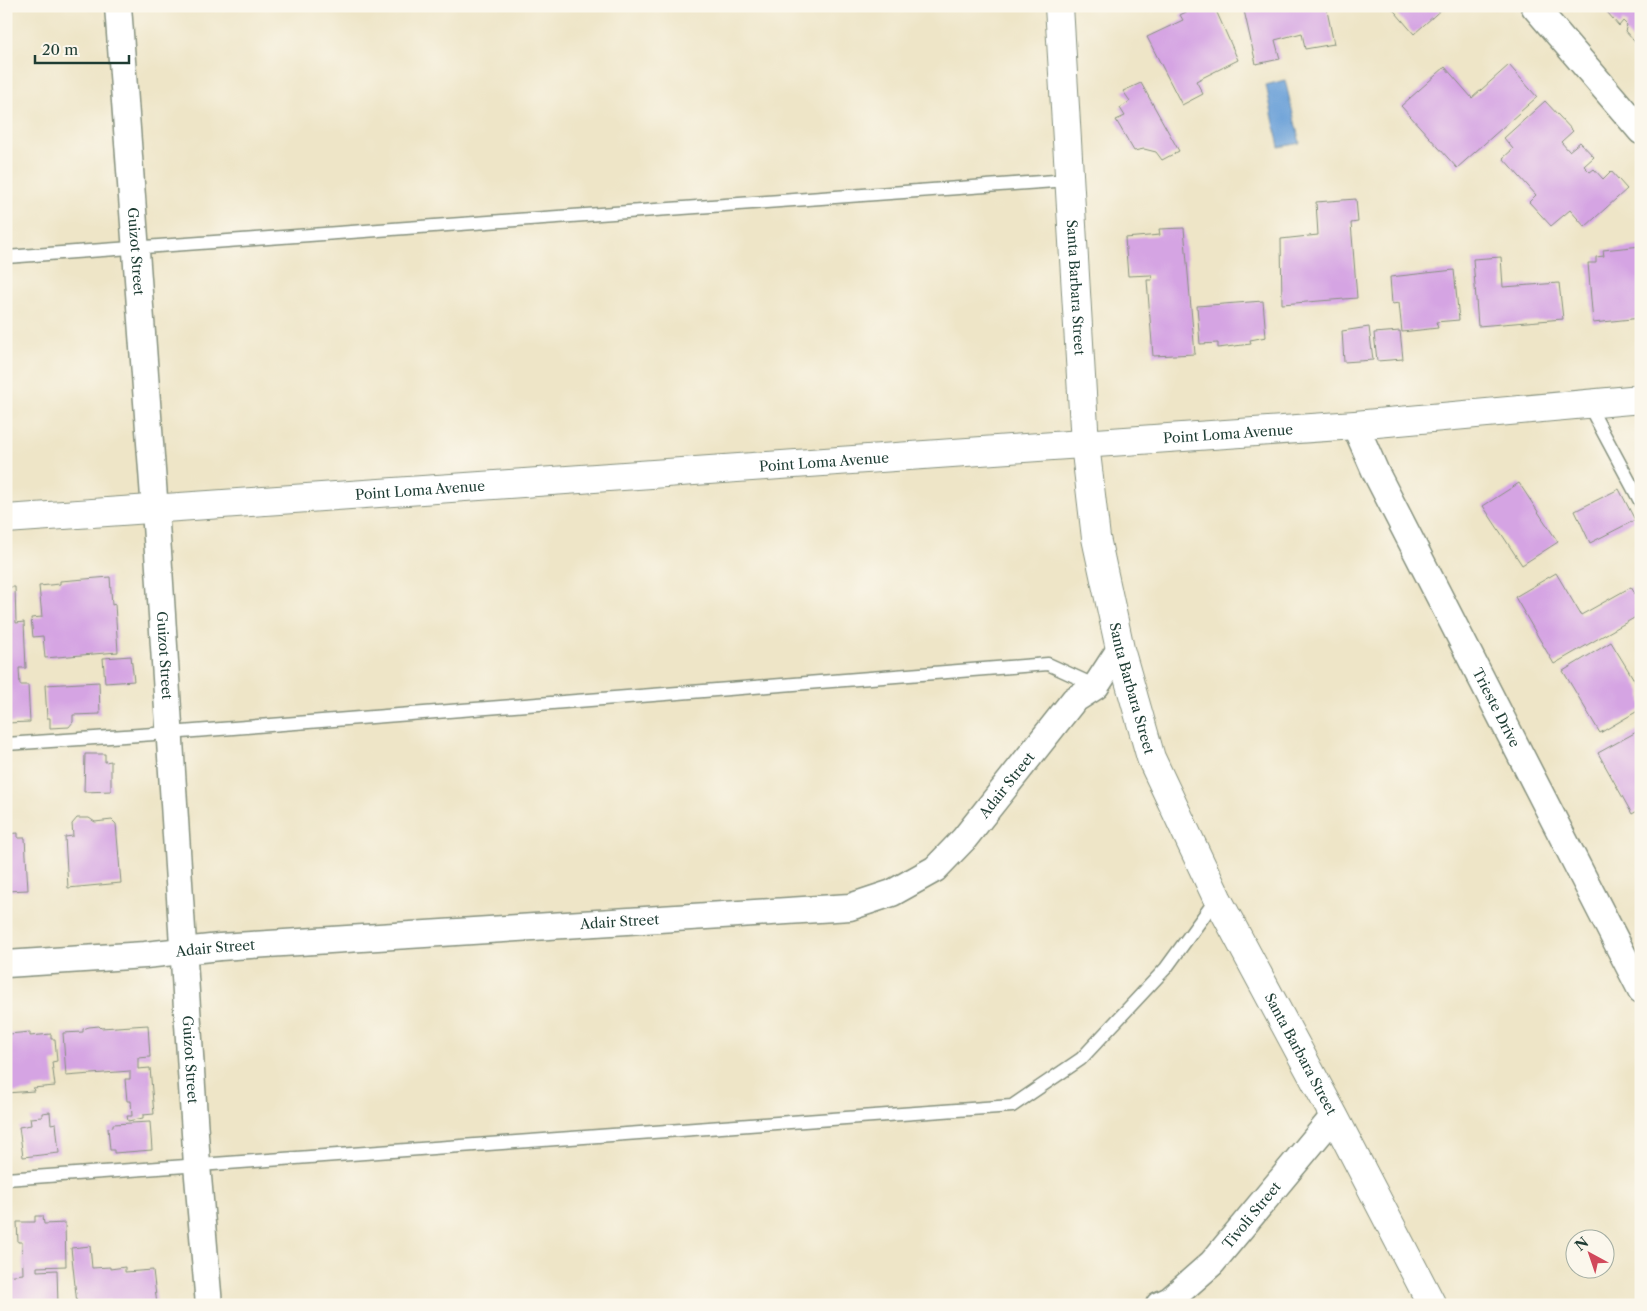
<svg xmlns="http://www.w3.org/2000/svg" width="1647" height="1311" font-family="'Libre Caslon Text',serif">
  <style>
    .water { fill: #6ba0d8; stroke: #456e86 }
    .building { fill: #d5a4e3 }
    .lines { fill: none; stroke-linecap: round; stroke-linejoin: round }
    .lane-casing { stroke: #86917e; stroke-width: 15 }
    .street-casing { stroke: #86917e; stroke-width: 29 }
    .secondary-casing { stroke: #86917e; stroke-width: 30 }
    .lane { stroke: #fff; stroke-width: 12 }
    .street { stroke: #fff; stroke-width: 26 }
    .secondary { stroke: #fff; stroke-width: 28 }
    .labels { text-anchor: middle; dominant-baseline: central; stroke-width: 4; stroke-linejoin: round; paint-order: stroke }
    .street-label { font-size: 14px; fill: #1f3d34; stroke: #fbf7ec }
  </style>
  <rect width="100%" height="100%" fill="#fbf7ec"/>
  <filter id="ink" filterUnits="userSpaceOnUse"><feTurbulence type="fractalNoise" baseFrequency=".02" numOctaves="2"/><feDisplacementMap in="SourceGraphic" scale="10" xChannelSelector="R" yChannelSelector="G"/><feConvolveMatrix kernelMatrix="1 2 1 2 8 2 1 2 1" color-interpolation-filters="sRGB"/></filter>
  <filter id="wash" filterUnits="userSpaceOnUse"><feTurbulence type="fractalNoise" baseFrequency=".0096" numOctaves="4" result="noise"/><feDisplacementMap in="SourceGraphic" scale="20" xChannelSelector="R" yChannelSelector="G"/><feGaussianBlur stdDeviation="1.12" result="paint"/><feColorMatrix in="noise" values="0 0 0 0 0 0 0 0 0 0 0 0 0 0 0 0 0 1.4 0 .05"/><feComposite in="paint" operator="in"/></filter>
  <g filter="url(#wash)">
    <rect width="100%" height="100%" fill="#eee5c7"/>
    <polygon class="water" points="1285,80 1300,143 1279,147 1266,85"/>
    <g id="blocks">
      <g class="building">
        <polygon points="1186,6 1214,6 1238,60 1196,81 1203,94 1182,105 1147,37 1183,20 1180,15 1188,11"/>
        <polygon points="1243,6 1326,6 1334,44 1305,49 1302,33 1275,40 1280,59 1256,64"/>
        <polygon points="1390,6 1445,6 1414,34"/>
        <polygon points="1602,6 1641,6 1641,49 1625,31 1627,25 1623,21 1619,26"/>
        <polygon points="1509,65 1537,97 1457,168 1401,106 1445,67 1472,98"/>
        <polygon points="1141,83 1179,151 1162,160 1156,152 1144,149 1134,151 1116,120 1125,116 1120,108 1130,101 1123,91"/>
        <polygon points="1545,101 1573,131 1561,142 1569,151 1580,142 1594,157 1584,166 1590,172 1594,169 1603,179 1611,171 1627,189 1585,227 1570,210 1551,226 1529,202 1536,195 1503,158 1513,149 1504,138"/>
        <polygon points="1356,199 1358,222 1351,223 1357,298 1282,304 1281,239 1318,235 1316,202"/>
        <polygon points="1184,228 1195,354 1153,356 1147,280 1152,280 1151,275 1128,276 1125,238 1160,235 1159,229"/>
        <polygon points="1641,246 1641,318 1593,323 1588,263 1596,263 1596,257 1604,256 1603,250"/>
        <polygon points="1501,257 1503,287 1559,283 1563,319 1478,326 1473,259"/>
        <polygon points="1454,270 1459,320 1436,322 1438,328 1402,332 1399,303 1392,304 1390,277"/>
        <polygon points="1263,301 1266,337 1250,340 1251,344 1218,348 1218,343 1200,344 1197,306"/>
        <polygon points="1369,327 1373,360 1344,362 1342,331"/>
        <polygon points="1400,331 1403,359 1377,361 1374,333"/>
        <polygon points="1519,483 1558,542 1522,565 1483,506"/>
        <polygon points="1619,489 1635,520 1590,543 1575,511"/>
        <polygon points="1556,573 1581,615 1631,587 1641,604 1641,614 1554,664 1515,597"/>
        <polygon points="110,577 112,605 115,604 118,652 45,658 43,636 33,637 31,618 42,617 39,586 60,584 60,581"/>
        <polygon points="6,587 15,587 16,623 24,622 26,668 19,668 20,685 28,685 30,722 6,723"/>
        <polygon points="1611,642 1641,691 1641,709 1600,733 1563,671"/>
        <polygon points="131,656 134,681 105,683 103,658"/>
        <polygon points="99,682 100,714 73,715 73,722 69,727 50,728 50,718 47,718 45,685"/>
        <polygon points="1640,730 1641,809 1632,814 1598,753"/>
        <polygon points="85,754 105,754 105,762 111,761 111,791 84,792"/>
        <polygon points="77,818 89,818 95,822 112,820 116,824 121,883 68,888 65,837 73,836 72,824"/>
        <polygon points="18,833 18,838 25,838 28,890 6,891 6,834"/>
        <polygon points="148,1025 150,1057 138,1058 138,1069 150,1068 154,1114 143,1115 143,1118 128,1121 127,1116 132,1116 131,1101 127,1101 125,1079 130,1079 130,1071 66,1076 63,1033 83,1032 83,1029 89,1027 99,1026 101,1028"/>
        <polygon points="6,1027 9,1027 9,1034 30,1032 30,1036 51,1034 51,1039 55,1039 57,1061 52,1062 55,1086 33,1088 34,1091 6,1093"/>
        <polygon points="50,1112 51,1124 56,1123 59,1153 23,1157 19,1127 31,1125 30,1118 42,1117 42,1113"/>
        <polygon points="150,1122 152,1150 114,1153 114,1150 110,1150 108,1128 113,1127 113,1124"/>
        <polygon points="35,1216 43,1216 44,1224 65,1223 66,1266 37,1267 37,1271 57,1270 58,1305 6,1305 6,1276 23,1274 22,1242 18,1242 17,1222 35,1222"/>
        <polygon points="90,1246 92,1268 110,1267 110,1269 125,1267 125,1272 153,1270 157,1305 111,1305 111,1300 77,1304 71,1248"/>
      </g>
    </g>
  </g>
  <g filter="url(#ink)">
    <use href="#blocks" fill-opacity="0" stroke="#86917e" stroke-width="1"/>
    <g class="lines">
      <g class="lane-casing">
        <g id="lane">
          <polyline points="6,257 1069,180"/>
          <polyline points="1588,404 1641,503"/>
          <polyline points="6,744 169,733 1048,664 1096,686"/>
          <polyline points="6,1179 1012,1106 1081,1059 1166,968 1217,898"/>
        </g>
      </g>
      <g class="street-casing">
        <g id="street">
          <path id="s1" d="M118,6L158,552L197,1165L209,1305"/>
          <polyline points="1534,6 1641,131"/>
          <path id="s2" d="M1355,425L1376,473L1641,990"/>
          <path id="s3" d="M6,964L145,955L220,947L850,907L892,893L935,869L964,839L1074,700L1096,686L1120,649"/>
          <path id="s4" d="M1159,1305L1170,1300L1212,1263L1334,1116"/>
        </g>
      </g>
      <g class="secondary-casing">
        <g id="secondary">
          <path id="s5" d="M1059,6L1085,444L1096,538L1120,649L1151,758L1217,898L1334,1116L1432,1305"/>
          <path id="s6" d="M6,519L1355,425L1641,399"/>
        </g>
      </g>
      <use href="#lane" class="lane"/>
      <use href="#street" class="street"/>
      <use href="#secondary" class="secondary"/>
    </g>
  </g>
  <g class="labels">
    <g class="street-label">
      <text stroke="none"><textPath href="#s1" startOffset="246">Guizot Street</textPath></text>
      <text stroke="none"><textPath href="#s5" startOffset="282">Santa Barbara Street</textPath></text>
      <text stroke="none"><textPath href="#s6" startOffset="1225">Point Loma Avenue</textPath></text>
      <text stroke="none"><textPath href="#s6" startOffset="820">Point Loma Avenue</textPath></text>
      <text stroke="none"><textPath href="#s6" startOffset="415">Point Loma Avenue</textPath></text>
      <text stroke="none"><textPath href="#s1" startOffset="651">Guizot Street</textPath></text>
      <text stroke="none"><textPath href="#s5" startOffset="688">Santa Barbara Street</textPath></text>
      <text stroke="none"><textPath href="#s2" startOffset="316">Trieste Drive</textPath></text>
      <text stroke="none"><textPath href="#s3" startOffset="1050">Adair Street</textPath></text>
      <text stroke="none"><textPath href="#s3" startOffset="615">Adair Street</textPath></text>
      <text stroke="none"><textPath href="#s3" startOffset="210">Adair Street</textPath></text>
      <text stroke="none"><textPath href="#s5" startOffset="1092">Santa Barbara Street</textPath></text>
      <text stroke="none"><textPath href="#s1" startOffset="1056">Guizot Street</textPath></text>
      <text stroke="none"><textPath href="#s4" startOffset="130">Tivoli Street</textPath></text>
    </g>
  </g>
  <rect width="1647" height="1311" fill="none" stroke="#fbf7ec" stroke-width="25"/>
  <g transform="translate(1590 1254) rotate(320)"><circle r="24" fill="#fbf7ec" stroke="#a3ada2"/>
  <path d="M0-4L9 19L0 12L-9 19Z" fill="#d1495b"/>
  <text y="-8" font-size="14" font-weight="bold" text-anchor="middle" fill="#1f3d34">N</text>
  </g>
  <path d="M35 55v8h94v-8" fill="none" stroke="#1f3d34" stroke-width="2.5"/>
  <text x="42" y="55" font-size="15" fill="#1f3d34" stroke="#fbf7ec" stroke-width="4" paint-order="stroke">20 m</text>
</svg>
